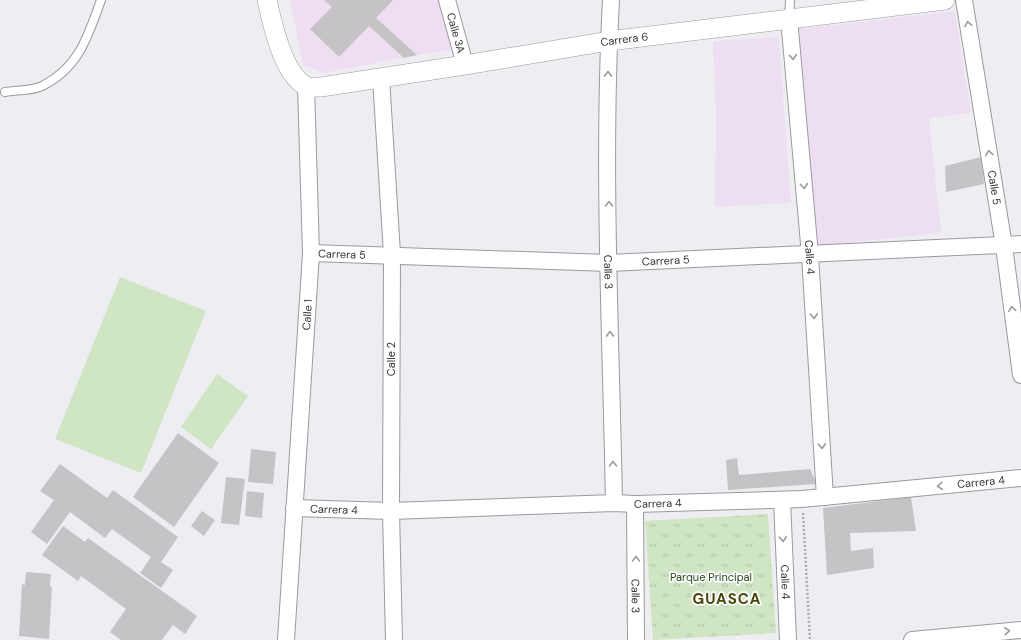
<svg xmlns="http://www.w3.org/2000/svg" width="1021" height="640" font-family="'DM Sans',sans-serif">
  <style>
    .education { fill: #eddff2 }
    .medical { fill: #efdef1 }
    .grass { fill: url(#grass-tufts) }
    .pitch { fill: #cfe5c3 }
    .building { fill: #c6c3c6 }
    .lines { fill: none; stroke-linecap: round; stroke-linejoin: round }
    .service-casing { stroke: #9a9a9e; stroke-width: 10 }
    .minor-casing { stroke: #9a9a9e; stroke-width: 18 }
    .tertiary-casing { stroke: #9a9a9e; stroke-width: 20 }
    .path { stroke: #acacb0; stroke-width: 2.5; stroke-dasharray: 2 2; stroke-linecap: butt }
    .service { stroke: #fff; stroke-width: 8 }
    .minor { stroke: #fff; stroke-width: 16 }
    .tertiary { stroke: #fff; stroke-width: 19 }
    .oneway { stroke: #9a9a9b }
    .labels { text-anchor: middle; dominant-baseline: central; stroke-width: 3.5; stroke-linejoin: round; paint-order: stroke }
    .street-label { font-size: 11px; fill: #353537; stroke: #fcfbff }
    .park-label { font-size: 11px; fill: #294815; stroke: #fcfbff }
    .district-label { font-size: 15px; font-weight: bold; letter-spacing: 1px; fill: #474706; stroke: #fcfbff }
  </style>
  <defs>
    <pattern id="grass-tufts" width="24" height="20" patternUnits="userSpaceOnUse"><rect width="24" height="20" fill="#cfe5c3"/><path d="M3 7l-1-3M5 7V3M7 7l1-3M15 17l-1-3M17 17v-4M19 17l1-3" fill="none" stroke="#b2c5a8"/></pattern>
  </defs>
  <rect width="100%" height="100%" fill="#eeeef2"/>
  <g class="education">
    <polygon points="955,11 971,113 929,118 941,233 817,246 799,29"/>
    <polygon points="779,37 791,203 715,207 716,114 713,41"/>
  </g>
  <polygon class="medical" points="290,0 441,0 454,50 417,55 324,73 303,65"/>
  <polygon class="grass" points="768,514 776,633 653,640 645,521"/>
  <g class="pitch">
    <polygon points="120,277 206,311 141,473 55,439"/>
    <polygon points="217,374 248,396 211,449 181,427"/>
  </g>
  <g class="building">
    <polygon points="324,0 393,0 376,18 417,55 404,58 369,26 339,57 310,29 332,7"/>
    <polygon points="981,157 984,184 946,192 945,166"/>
    <polygon points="178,433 219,463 174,527 133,497"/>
    <polygon points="251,449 276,452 273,484 248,482"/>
    <polygon points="737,458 739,475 810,469 817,484 728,490 726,460"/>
    <polygon points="60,464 107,498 113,490 178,537 161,562 173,570 161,588 140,573 151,557 112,529 105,538 70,512 47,544 31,532 54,500 40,491"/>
    <polygon points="226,477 245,479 239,525 221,523"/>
    <polygon points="247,491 264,493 262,518 245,516"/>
    <polygon points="911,497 916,531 850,533 851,551 873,548 874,568 827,575 823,508"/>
    <polygon points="202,511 215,520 204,536 191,526"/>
    <polygon points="63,526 85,542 88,538 197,616 185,634 173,625 162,640 121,640 110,632 126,609 81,576 78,581 42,555"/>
    <polygon points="26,572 51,574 50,586 52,587 49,639 19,636 22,584 25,585"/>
  </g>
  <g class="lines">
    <g class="service-casing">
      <g id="service">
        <polyline points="789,18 790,0"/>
        <path d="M5,92C16,90 32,91 42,86C79,68 88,36 101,0"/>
      </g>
    </g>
    <g class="minor-casing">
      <g id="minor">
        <path id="s1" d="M447,0L465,65"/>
        <path id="s2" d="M611,0C602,167 611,336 614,503"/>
        <path id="s3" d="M964,0L1004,246L1021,375"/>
        <path id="s4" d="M789,18L810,255L825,497"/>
        <polyline points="381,78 392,254 391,511 394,640"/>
        <path id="s5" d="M311,253L609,263L1021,244"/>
        <path id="s6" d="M782,500L788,640"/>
        <path id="s7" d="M635,504L636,640"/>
        <path id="s8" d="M294,508L391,511L614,503L635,504L802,499L1021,478"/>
        <path id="s9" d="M286,640L311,253L306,86"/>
        <polyline points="912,640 1021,630"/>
      </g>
    </g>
    <g class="tertiary-casing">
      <g id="tertiary">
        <path id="s10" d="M267,0C272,23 283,75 306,86C310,88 317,87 321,87L465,65L609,41L945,0"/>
      </g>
    </g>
    <polyline class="path" points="803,513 810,640"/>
    <use href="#service" class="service"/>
    <use href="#minor" class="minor"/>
    <use href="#tertiary" class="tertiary"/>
  </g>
  <defs><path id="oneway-chevron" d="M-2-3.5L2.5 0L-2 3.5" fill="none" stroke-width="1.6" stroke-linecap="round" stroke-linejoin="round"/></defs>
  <g class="oneway">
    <use href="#oneway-chevron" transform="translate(968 24) rotate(-99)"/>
    <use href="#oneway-chevron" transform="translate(793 57) rotate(85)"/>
    <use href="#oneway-chevron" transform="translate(608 74) rotate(-90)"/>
    <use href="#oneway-chevron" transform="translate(989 153) rotate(-99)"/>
    <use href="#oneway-chevron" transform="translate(804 186) rotate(85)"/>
    <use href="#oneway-chevron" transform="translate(609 204) rotate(-90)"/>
    <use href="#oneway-chevron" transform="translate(1012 309) rotate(-98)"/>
    <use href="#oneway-chevron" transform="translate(814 316) rotate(87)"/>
    <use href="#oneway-chevron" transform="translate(610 334) rotate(-91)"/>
    <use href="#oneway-chevron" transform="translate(822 446) rotate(87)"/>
    <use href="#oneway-chevron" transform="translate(613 464) rotate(-91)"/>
    <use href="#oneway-chevron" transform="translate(940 486) rotate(175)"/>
    <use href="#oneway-chevron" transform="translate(783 539) rotate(87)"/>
    <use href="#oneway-chevron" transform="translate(636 559) rotate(-90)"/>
    <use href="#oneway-chevron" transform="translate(1007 631) rotate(-5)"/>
  </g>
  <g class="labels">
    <g class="street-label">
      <text stroke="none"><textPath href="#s1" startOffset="34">Calle 3A</textPath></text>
      <text stroke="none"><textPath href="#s10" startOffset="419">Carrera 6</textPath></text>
      <text stroke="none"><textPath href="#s3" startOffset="190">Calle 5</textPath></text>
      <text stroke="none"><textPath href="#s5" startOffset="31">Carrera 5</textPath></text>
      <text stroke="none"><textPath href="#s4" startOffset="240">Calle 4</textPath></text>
      <text stroke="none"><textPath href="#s5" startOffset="355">Carrera 5</textPath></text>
      <text stroke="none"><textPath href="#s2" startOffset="272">Calle 3</textPath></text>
      <text stroke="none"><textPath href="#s9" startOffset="326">Calle 1</textPath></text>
      <text transform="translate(391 359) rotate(-90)">Calle 2</text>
      <text stroke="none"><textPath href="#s8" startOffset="688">Carrera 4</textPath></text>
      <text stroke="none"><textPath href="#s8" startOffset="364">Carrera 4</textPath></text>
      <text stroke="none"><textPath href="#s8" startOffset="40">Carrera 4</textPath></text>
      <text stroke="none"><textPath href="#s6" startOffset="82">Calle 4</textPath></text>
      <text stroke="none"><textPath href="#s7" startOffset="92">Calle 3</textPath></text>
    </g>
    <g class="park-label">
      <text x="711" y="577">Parque Principal</text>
    </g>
    <g class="district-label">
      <text x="727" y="599">GUASCA</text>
    </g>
  </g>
</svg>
